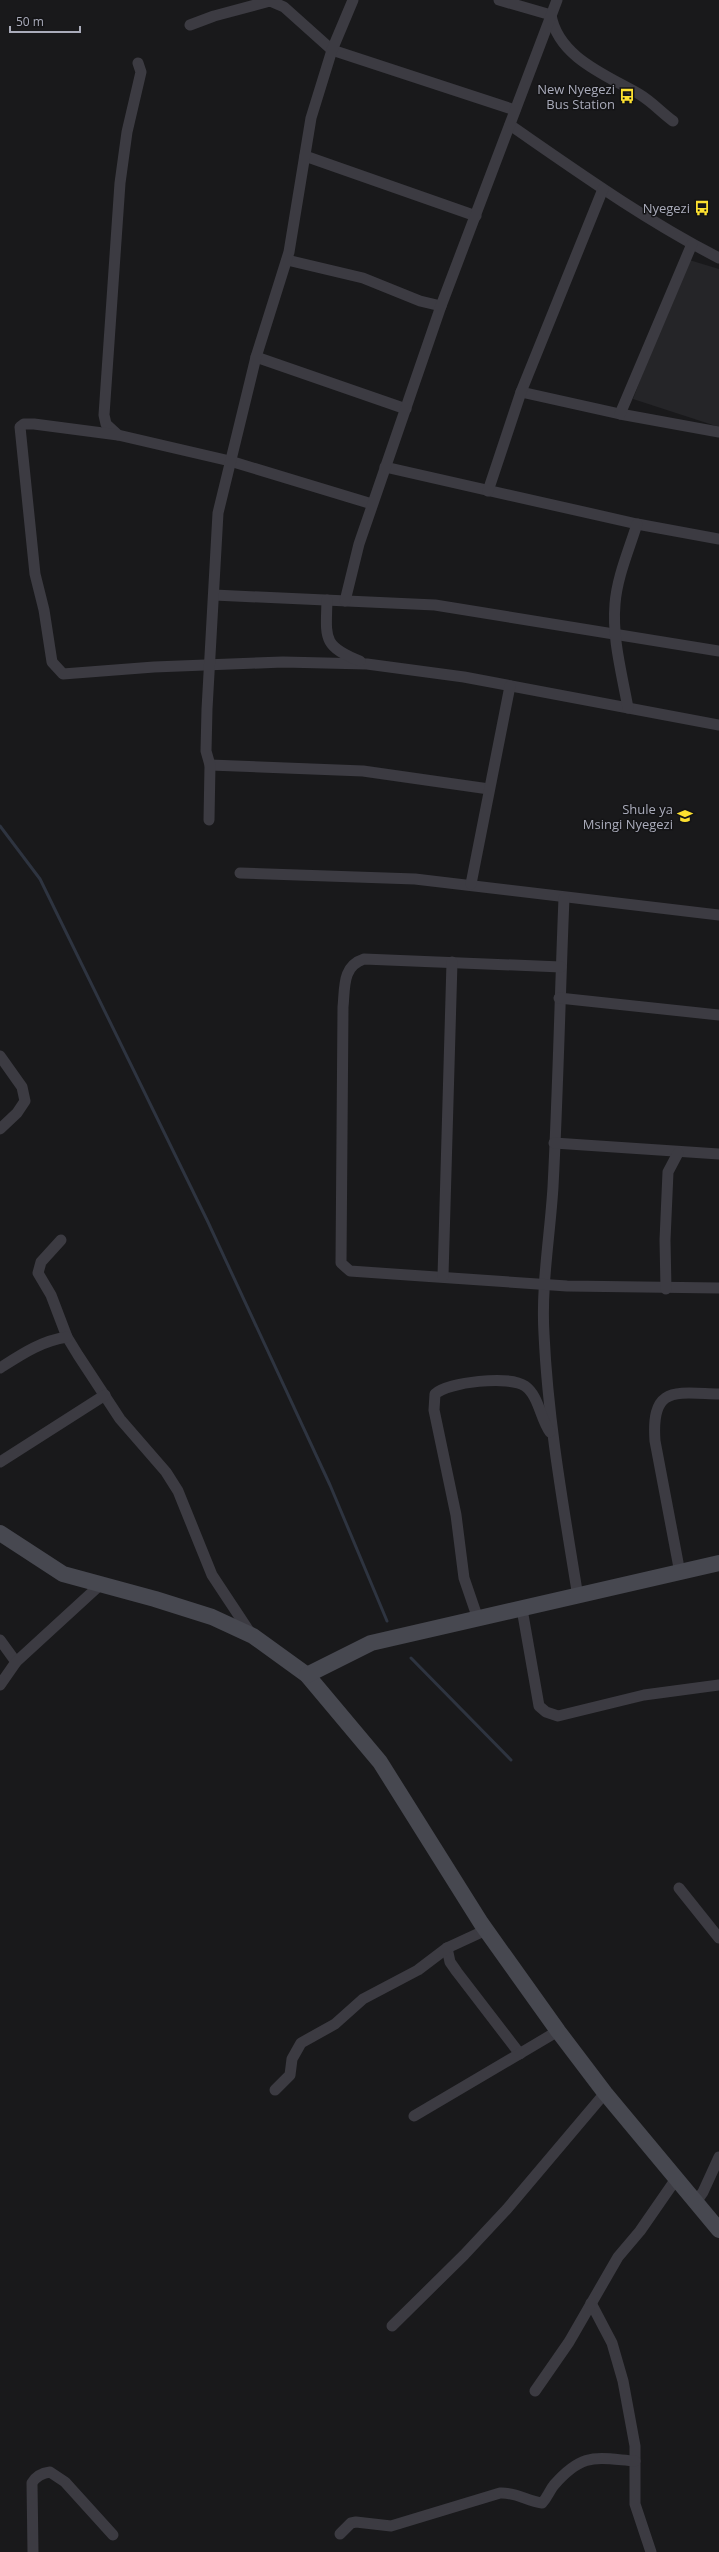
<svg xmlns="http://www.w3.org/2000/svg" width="719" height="2552" font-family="'Open Sans',sans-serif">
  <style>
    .built { fill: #252528 }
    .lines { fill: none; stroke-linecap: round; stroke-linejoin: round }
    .stream { stroke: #2e3440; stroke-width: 3 }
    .street { stroke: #3c3b42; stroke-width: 11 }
    .secondary { stroke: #474850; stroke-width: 16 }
    .labels { text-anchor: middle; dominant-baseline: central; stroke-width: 3; stroke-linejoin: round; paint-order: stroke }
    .poi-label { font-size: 13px; fill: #aaacbb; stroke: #141416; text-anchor: end }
  </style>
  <rect width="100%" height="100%" fill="#19191b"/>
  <polygon class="built" points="686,259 719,269 719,427 633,399"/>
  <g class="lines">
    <g class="stream">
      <polyline points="0,826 40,879 207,1220 330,1485 387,1621"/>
      <polyline points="411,1658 511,1760"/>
    </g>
    <g class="street">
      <path d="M499,0L551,15C558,57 606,75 639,94C651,101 661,112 673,121"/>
      <polyline points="190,25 214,16 270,1 284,7 332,50 515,110"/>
      <path d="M510,125C578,172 645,220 719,258"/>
      <polyline points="305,156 476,216"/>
      <polyline points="287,260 363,278 420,301 441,306"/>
      <polyline points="256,357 406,409"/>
      <polyline points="521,392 620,414 719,432"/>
      <polyline points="620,414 692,244"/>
      <polyline points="118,435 106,424 104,415 120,183 127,132 141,72 138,63"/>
      <polyline points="385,467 637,524 719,539"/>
      <polyline points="488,491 521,392 603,189"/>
      <polyline points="372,504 230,461 118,435 34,424 24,424 20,427 35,574 44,610 52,662 63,674 154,667 283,662 367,664 464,677 719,725"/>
      <polyline points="214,595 435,605 719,651"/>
      <path d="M327,600C326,638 322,646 360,661"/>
      <polyline points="345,601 359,544 441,306 557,0"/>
      <path d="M628,708C622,674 612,639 615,604C617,577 629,550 637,524"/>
      <polyline points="210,765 363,771 489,789"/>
      <polyline points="209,820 210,765 206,751 207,709 218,513 256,357 289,252 311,118 332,50 353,0"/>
      <polyline points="240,873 415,879 719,915"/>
      <polyline points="471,884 510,686"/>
      <path d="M564,898C560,994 558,1091 553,1187C550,1236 541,1285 544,1334C548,1422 564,1510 578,1597"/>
      <path d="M561,967L364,959C342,966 345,988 343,1007L341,1263L350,1271L422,1276L567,1286L719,1288"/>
      <polyline points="559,998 719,1015"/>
      <polyline points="0,1056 22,1087 25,1101 17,1113 0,1129"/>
      <polyline points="554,1143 719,1154"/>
      <polyline points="61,1240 41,1262 38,1273 51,1295 67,1337 78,1355 120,1419 166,1472 178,1491 212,1575 251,1634"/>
      <polyline points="443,1276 452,962"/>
      <polyline points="666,1289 665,1240 668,1172 678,1153"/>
      <path d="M0,1368C22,1354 41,1341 67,1337"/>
      <polyline points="0,1462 105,1395"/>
      <path d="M680,1573L655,1441C651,1385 675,1393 719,1394"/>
      <polyline points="522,1609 539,1706 546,1712 558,1716 644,1695 719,1685"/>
      <path d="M478,1619L464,1578L456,1515L434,1410L435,1394C448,1382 509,1375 525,1386C539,1396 540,1418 550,1432"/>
      <polyline points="0,1640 16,1662"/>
      <polyline points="0,1685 16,1662 100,1585"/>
      <polyline points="679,1888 719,1938"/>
      <polyline points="447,1948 450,1962 457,1972 520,2054"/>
      <polyline points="275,2090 290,2075 292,2059 301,2043 335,2024 363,1999 418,1970 447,1948 486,1930"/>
      <polyline points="414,2116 558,2031"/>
      <polyline points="696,2202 703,2192 719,2157"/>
      <polyline points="591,2303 612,2343 623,2381 635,2446 635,2504 651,2552"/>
      <polyline points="392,2326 464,2255 507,2209 605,2093"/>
      <polyline points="535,2391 569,2342 618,2257 640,2231 676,2179"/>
      <path d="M340,2534L351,2523L356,2522L391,2526L500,2493C516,2492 527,2501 542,2503C548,2497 549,2491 554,2485C583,2452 595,2458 635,2461"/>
      <path d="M33,2552L32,2483C36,2476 42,2473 50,2472L65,2482L113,2535"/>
    </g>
    <g class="secondary">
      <polyline points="0,1533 63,1574 155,1599 212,1617 253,1636 307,1675 380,1762 481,1923 558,2031 605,2093 719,2230"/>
      <polyline points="307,1675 371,1643 719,1563"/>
    </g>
  </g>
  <defs>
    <g id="bus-bare" transform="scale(1.2)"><path d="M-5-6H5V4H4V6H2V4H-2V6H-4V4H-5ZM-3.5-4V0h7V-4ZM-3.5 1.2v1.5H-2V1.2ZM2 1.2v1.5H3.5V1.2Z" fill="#fce030" stroke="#141416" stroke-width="2.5" paint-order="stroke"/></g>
    <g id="school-bare" transform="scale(1.2)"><path d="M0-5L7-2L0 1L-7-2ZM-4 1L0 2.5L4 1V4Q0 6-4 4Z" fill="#fce030" stroke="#141416" stroke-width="2.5" paint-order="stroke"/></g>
  </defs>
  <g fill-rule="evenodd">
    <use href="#bus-bare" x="627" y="96"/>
    <use href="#bus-bare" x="702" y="208"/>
    <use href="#school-bare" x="685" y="816"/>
  </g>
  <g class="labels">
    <g class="poi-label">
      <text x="615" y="89">New Nyegezi<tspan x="615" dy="15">Bus Station</tspan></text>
      <text x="690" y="208">Nyegezi</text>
      <text x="673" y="809">Shule ya<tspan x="673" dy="15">Msingi Nyegezi</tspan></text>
    </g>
  </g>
  <path d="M10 26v6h70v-6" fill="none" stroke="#aaacbb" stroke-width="2"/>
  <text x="16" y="26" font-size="12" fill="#aaacbb" stroke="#141416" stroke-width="3" paint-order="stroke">50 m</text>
</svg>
